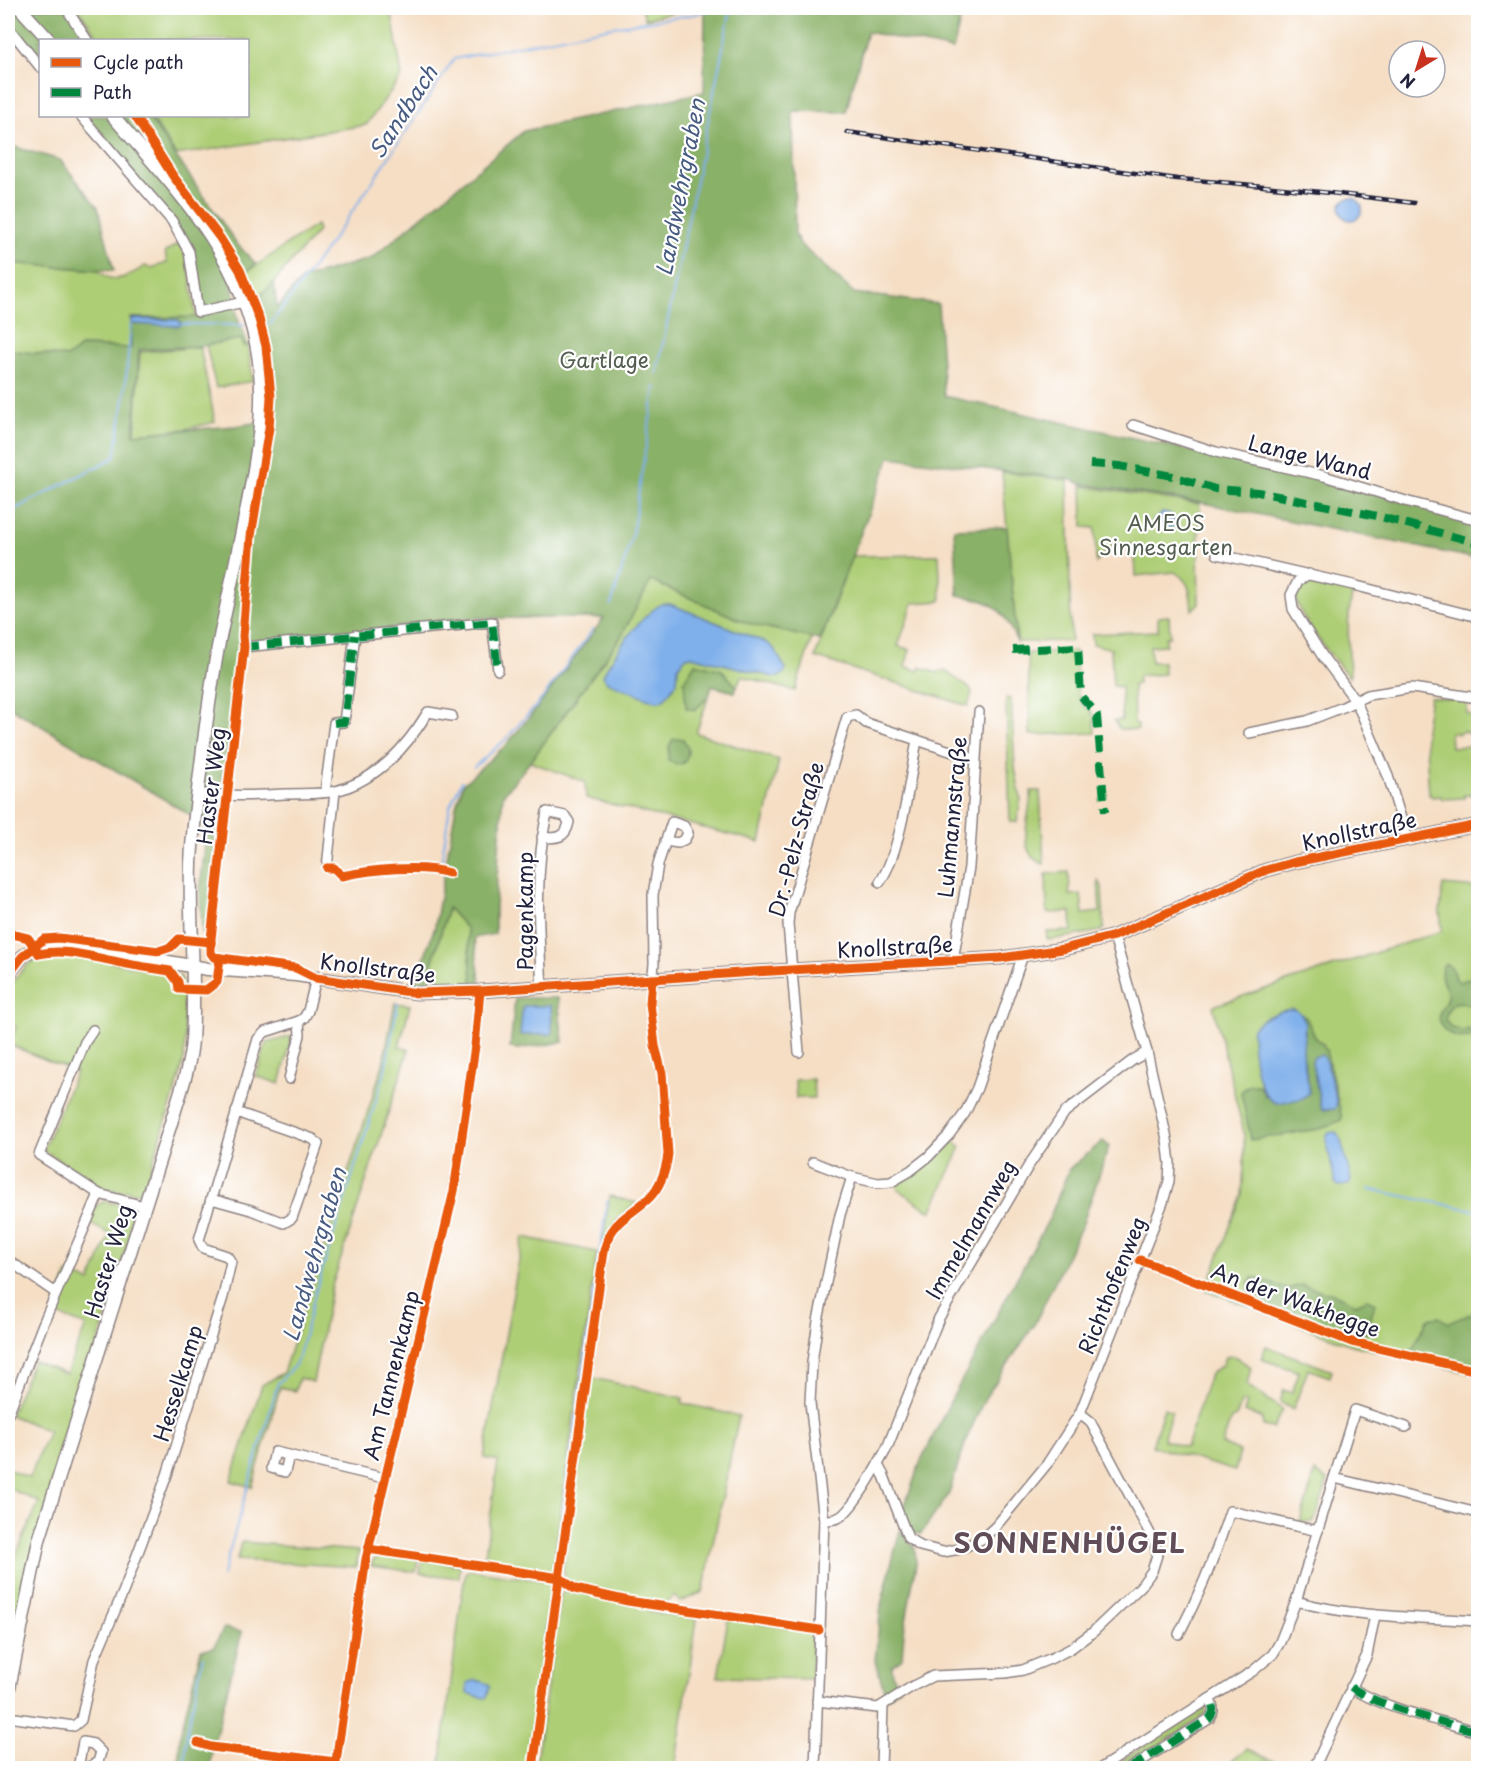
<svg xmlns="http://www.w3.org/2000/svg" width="1486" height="1776" font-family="'Playpen Sans',sans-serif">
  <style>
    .green { fill: #aece76; stroke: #687858; stroke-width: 1.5 }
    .forest { fill: #8ab167; stroke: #566a51; stroke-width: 1.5 }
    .water { fill: #80b0eb; stroke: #516993; stroke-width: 1.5 }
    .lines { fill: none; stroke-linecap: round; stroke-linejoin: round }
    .stream { stroke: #80b0eb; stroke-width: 2 }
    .minor-casing { stroke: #8c8080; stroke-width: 12 }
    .tertiary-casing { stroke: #8c8080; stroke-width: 15 }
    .minor { stroke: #fff; stroke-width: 9 }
    .tertiary { stroke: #fff; stroke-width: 12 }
    .rail-casing { stroke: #22223b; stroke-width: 4.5 }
    .rail { stroke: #fff; stroke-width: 2; stroke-dasharray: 7; stroke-linecap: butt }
    .quiet { stroke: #00873e; stroke-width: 8; stroke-dasharray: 15 8; stroke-linecap: butt }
    .cycleway-casing { stroke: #fff; stroke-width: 13 }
    .cycleway { stroke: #e8590c; stroke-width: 9 }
    .labels { text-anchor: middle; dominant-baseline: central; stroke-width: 4.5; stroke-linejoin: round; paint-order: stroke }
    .park-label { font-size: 21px; fill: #535e50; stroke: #fff }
    .street-label { font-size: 21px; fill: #22223b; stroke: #fff }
    .water-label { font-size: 22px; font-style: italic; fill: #485b81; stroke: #fff }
    .district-label { font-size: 27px; font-weight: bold; letter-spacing: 1.5px; fill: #604d57; stroke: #fff }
  </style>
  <rect width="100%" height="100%" fill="#fff"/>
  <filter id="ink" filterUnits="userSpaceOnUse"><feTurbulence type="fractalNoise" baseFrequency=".0167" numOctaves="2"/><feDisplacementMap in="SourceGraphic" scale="12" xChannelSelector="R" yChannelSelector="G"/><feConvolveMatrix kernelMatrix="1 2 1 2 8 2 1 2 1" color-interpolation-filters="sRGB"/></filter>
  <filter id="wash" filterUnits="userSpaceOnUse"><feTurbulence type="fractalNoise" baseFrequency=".008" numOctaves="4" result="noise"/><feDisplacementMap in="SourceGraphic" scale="24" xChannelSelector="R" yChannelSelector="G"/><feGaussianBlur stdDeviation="1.35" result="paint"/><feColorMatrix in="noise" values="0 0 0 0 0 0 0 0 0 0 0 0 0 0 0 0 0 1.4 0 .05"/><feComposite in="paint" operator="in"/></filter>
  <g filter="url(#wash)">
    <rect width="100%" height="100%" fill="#f5dec4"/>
    <g class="green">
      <polygon points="78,8 391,8 402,76 366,125 176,155 150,116 248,116 248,40 100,40"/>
      <polygon points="642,8 691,8 645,19"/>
      <polygon points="316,225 318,231 274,282 255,301 245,273"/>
      <path d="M178,244L187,253L196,318H131V348L82,346L68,357L8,350V263L98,270C113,287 129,276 145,266L151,268L167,263L165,252Z"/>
      <polygon points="241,339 244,346 248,345 253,381 216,388 206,345"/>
      <polygon points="200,347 215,422 186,429 135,434 140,352"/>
      <polygon points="1002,472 1068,480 1071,641 1017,642"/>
      <path d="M1082,486L1200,504L1198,552L1199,603L1192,610C1190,591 1191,583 1175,572L1136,576L1134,544L1111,545L1096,563L1095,528L1083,527Z"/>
      <polygon points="939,555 941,601 913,603 898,646 910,650 905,666 918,671 920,667 937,673 944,670 968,687 972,692 968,706 815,657 852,556"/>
      <path d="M1311,578L1354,588C1345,617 1349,648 1350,678C1338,664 1294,613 1296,595C1297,587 1304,582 1311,578Z"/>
      <polygon points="651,580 747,623 812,638 795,691 741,676 735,692 712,686 696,733 779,760 760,842 586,798 585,782 530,762 620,638"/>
      <polygon points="1169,616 1170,637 1166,637 1166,645 1150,646 1151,662 1163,662 1164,674 1138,676 1138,684 1133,685 1134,723 1138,724 1138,730 1120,729 1114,721 1122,720 1121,687 1113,686 1111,649 1093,644 1092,634 1158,631 1158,617"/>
      <polygon points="1075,651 1078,695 1082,704 1090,710 1094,717 1095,733 1030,735 1028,653"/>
      <polygon points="1430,697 1467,701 1467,714 1478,717 1478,736 1473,731 1468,732 1468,734 1464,731 1457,734 1456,732 1450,733 1451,747 1472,746 1472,750 1478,750 1478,794 1464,795 1464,798 1442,799 1441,796 1432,797 1431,795 1429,795 1425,729"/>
      <polygon points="1006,698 1011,699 1015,768 1021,799 1017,822 1010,822"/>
      <path d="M1031,791H1040L1044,864C1013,853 1031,815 1031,791Z"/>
      <polygon points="1069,872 1070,895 1081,894 1083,914 1100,912 1098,881 1102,886 1104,928 1101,931 1050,940 1047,938 1047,932 1072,931 1071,912 1047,913 1046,874"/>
      <polygon points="1443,885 1478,888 1478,1375 1352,1345 1206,1290 1242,1195 1244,1165 1244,1133 1213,1006 1442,931 1440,912"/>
      <polygon points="448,908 467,929 473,987 425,988"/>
      <path d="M55,952L73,954L180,976L183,984L185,1040L184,1059L179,1080L143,1193L104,1189L43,1150L76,1072L10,1045L16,1027L8,1023V987C23,969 31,957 55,952Z"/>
      <polygon points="395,1003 410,1005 399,1047 409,1049 331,1289 313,1382 299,1378 295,1391 280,1387 252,1487 231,1481 262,1385 283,1373 383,1065"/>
      <polygon points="292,1036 280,1084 256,1076 266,1043"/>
      <polygon points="813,1079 814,1098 796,1098 795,1080"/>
      <polygon points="953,1140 961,1147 931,1212 898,1189 896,1185 914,1175"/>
      <polygon points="610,1196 637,1203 618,1218 602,1247"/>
      <polygon points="105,1201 131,1208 135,1216 117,1279 110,1277 104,1295 111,1298 8,1666 8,1570 9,1571 39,1502 8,1488 8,1469 29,1478 49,1431 10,1415 33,1361 66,1374 86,1326 53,1313 68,1273 90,1282 110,1234 88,1223 97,1205"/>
      <polygon points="523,1237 597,1252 552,1572 484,1563 498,1461 484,1458"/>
      <polygon points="1266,1346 1332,1371 1330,1377 1308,1369 1293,1410 1280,1402 1284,1390 1292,1393 1299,1372 1261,1359"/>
      <polygon points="1234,1356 1251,1367 1247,1385 1283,1410 1273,1428 1263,1426 1262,1418 1244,1412 1247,1403 1242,1401 1236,1417 1231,1419 1222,1444 1240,1452 1235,1471 1152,1446 1164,1408 1172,1411 1163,1440 1186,1447 1210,1374 1222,1365 1225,1357"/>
      <path d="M589,1377L683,1398L682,1403L739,1416L703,1592L680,1602L674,1596L665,1605L585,1590C575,1586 563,1582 563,1569Z"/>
      <polygon points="1315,1472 1328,1480 1316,1518 1313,1522 1300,1522"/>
      <polygon points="241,1542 359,1551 356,1567 237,1560"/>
      <polygon points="385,1554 416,1558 418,1560 416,1572 371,1566 373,1560"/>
      <polygon points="425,1560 459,1565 460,1568 459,1578 420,1573 422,1562"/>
      <polygon points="470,1570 552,1582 526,1768 440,1768 463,1587 466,1572"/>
      <polygon points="568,1590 648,1606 648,1612 697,1619 675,1768 535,1768 560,1601 561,1594"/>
      <polygon points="728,1619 813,1631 811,1679 718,1677"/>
      <polygon points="1205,1708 1206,1712 1195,1722 1123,1768 1109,1768"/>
      <polygon points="1247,1749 1289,1768 1281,1768 1265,1761 1261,1768 1223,1768"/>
    </g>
    <g class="forest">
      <polygon points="8,8 75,8 97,40 40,40 40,63 8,24"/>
      <path d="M705,8H963L953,50L867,32L846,112L793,111L795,234L801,245L854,293L938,304L944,396L1338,483L1478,522V559L1203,503L1082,484L1068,479L890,457L820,640L747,623L651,581L620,638L530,762L503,795L495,906V934L474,938L481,987H473L467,929L448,908L425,988L414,987L435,926L456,806L463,784L507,744L536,709L604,618H478L243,645L219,800L210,934L202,933L200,891L207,825L8,706V350L68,357L82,346L131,348V318L202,317L192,252L85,116H148L237,244L256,264L232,283L238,319L248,345L244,346L241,339L201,346L139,350L134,434L236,426L273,420C275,376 269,342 255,301L274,282L277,308L302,279L372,258L524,131L704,92Z"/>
      <polygon points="8,145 60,160 98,207 114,271 8,263"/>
      <path d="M1007,527L1017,642C1001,606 996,602 958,595L954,529Z"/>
      <polygon points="695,663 722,670 737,687 735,692 712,686 709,696 695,710 686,708 684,681"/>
      <path d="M673,739H683C689,748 690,754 684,763L676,765L668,760L669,747Z"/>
      <path d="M1446,964L1452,968L1455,979L1460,982L1475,976L1478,977V1006L1475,1008C1460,999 1449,999 1445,1020L1451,1028L1464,1031L1469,1029L1474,1033L1472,1036C1457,1041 1436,1032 1440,1013C1442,1006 1448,1001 1447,994C1447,984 1439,984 1442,967Z"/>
      <polygon points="515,998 558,998 563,1042 518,1049 510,1048"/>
      <path d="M1303,1016L1306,1017L1315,1037L1323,1044L1326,1050L1342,1118L1340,1121L1319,1129L1251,1140L1241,1093C1245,1085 1251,1083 1260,1086L1265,1096L1308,1093L1309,1087L1302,1049L1305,1033Z"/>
      <polygon points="1103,1141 1109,1146 1083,1223 1034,1325 985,1398 967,1438 948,1496 921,1534 911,1533 902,1513 920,1463 951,1400 1050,1217 1069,1169"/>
      <polygon points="1253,1277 1287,1289 1302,1285 1336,1295 1356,1304 1367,1299 1375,1303 1367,1333 1356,1340 1251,1301 1249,1282"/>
      <polygon points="1478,1311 1478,1321 1476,1322 1475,1335 1478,1336 1478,1368 1414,1353 1412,1350 1428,1319 1439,1317 1448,1323"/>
      <polygon points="900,1530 915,1547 916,1564 904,1632 902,1658 892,1666 893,1675 900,1688 887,1699 875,1661 881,1605"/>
      <polygon points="224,1628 242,1632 212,1750 210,1768 178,1768 180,1735 201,1650 213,1648"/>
    </g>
    <g class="water">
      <circle cx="1351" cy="209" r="11"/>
      <polygon points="132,319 178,320 182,324 179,326 131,324"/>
      <polygon points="1162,513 1169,513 1174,518 1173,527 1163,530 1159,526 1154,525 1153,520 1158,518"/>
      <path d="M661,604H670L767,643L774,649L786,669L785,672L779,677H774L692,656L686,657L678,667L677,682L665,698L660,701H655L607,682L603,676L605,671C620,646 636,621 661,604Z"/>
      <polygon points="523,1006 551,1006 552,1034 520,1035"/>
      <path d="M1293,1009C1311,1014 1303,1035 1303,1048C1302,1061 1307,1075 1309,1087V1093L1301,1099L1276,1103C1256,1095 1252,1050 1252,1030C1258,1019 1280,1010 1293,1009Z"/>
      <polygon points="1322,1055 1326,1061 1337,1103 1335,1109 1324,1110 1321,1107 1312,1062 1314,1057"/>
      <polygon points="1336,1132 1340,1137 1351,1179 1349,1185 1339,1186 1335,1183 1326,1138 1328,1133"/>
      <polygon points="475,1680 489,1684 490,1687 487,1697 484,1698 467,1693 467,1684"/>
    </g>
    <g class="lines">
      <g class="stream">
        <polyline points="182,324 245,325"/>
        <path d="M254,325H266L271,323C337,238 395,148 454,59L612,27L696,14L715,8"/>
        <polyline points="657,373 731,8"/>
        <polyline points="8,513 115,457 124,399 131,324"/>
        <polyline points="611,605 632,536 655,387"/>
        <polyline points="474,767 505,740 541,700 593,629"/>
        <polyline points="441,864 450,806 462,781"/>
        <polyline points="1368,1189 1478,1211"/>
        <polyline points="555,1573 607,1201"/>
        <polyline points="222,1577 278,1383 295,1365 299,1356 316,1290 384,1075 398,1003"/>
        <polyline points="184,1768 187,1732 203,1657"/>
        <polyline points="528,1768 554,1582"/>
      </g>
    </g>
  </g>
  <g filter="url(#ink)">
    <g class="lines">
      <g class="minor-casing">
        <g id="minor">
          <polyline points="66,8 87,40"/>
          <polyline points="8,27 40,67"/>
          <polyline points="81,116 172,221 189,252 198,312 244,302"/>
          <polyline points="135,116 173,176"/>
          <polyline points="1133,425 1216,452 1324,476 1409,502 1478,520"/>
          <polyline points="1217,554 1353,585 1478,617"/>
          <polyline points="1309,574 1298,581 1291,595 1293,609 1323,657 1355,700 1362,715 1388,776 1407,838"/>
          <polyline points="244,647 492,622 498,670"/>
          <polyline points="1249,733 1307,721 1343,707 1368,695 1412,688 1478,698"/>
          <polyline points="325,792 334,723 344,722 355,635"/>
          <path d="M198,794C227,796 256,796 285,794C301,793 320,795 336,791C378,779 406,748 428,712L452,716"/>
          <path d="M542,837C557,839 566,838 569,822L565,816L547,812C535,870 538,927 542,986"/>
          <polyline points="327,868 335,791"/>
          <path d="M880,882C901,851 910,778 917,740"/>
          <polyline points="8,933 28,938 35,947"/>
          <polyline points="211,939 244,647 243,636"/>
          <polyline points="953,961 969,867 979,712"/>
          <polyline points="93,1030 85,1042 39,1155 99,1194 144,1206"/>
          <polyline points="655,1046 650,1003 654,964 653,895 658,864 672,822 684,826 688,833 685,839 678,843 665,841"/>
          <polyline points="799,1052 788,924 789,913 847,717 856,715 866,723 974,759"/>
          <polyline points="289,1079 300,1035 299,1021"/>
          <polyline points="813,1162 852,1177"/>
          <polyline points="211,1199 251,1210 284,1223 292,1218 318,1144 313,1139 236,1112"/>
          <polyline points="8,1260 56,1293"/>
          <polyline points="8,1414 43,1324 99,1194"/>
          <polyline points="289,1455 285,1472 271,1468 275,1452 384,1478"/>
          <polyline points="878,1465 884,1476 908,1538 920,1546 943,1552 960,1549 982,1539 996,1526 1047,1464 1080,1413 1163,1202 1169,1181 1170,1163 1167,1139 1147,1052 1114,936"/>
          <polyline points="1334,1478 1478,1513"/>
          <path d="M824,1520C828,1520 834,1520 838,1518C852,1512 879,1463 887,1448L939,1318L1029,1165L1065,1112L1133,1060L1147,1052"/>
          <path d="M1296,1601C1355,1618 1418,1617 1478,1621"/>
          <path d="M1179,1634C1200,1594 1216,1554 1230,1511L1318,1531"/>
          <path d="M1351,1687C1380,1708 1443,1721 1478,1732"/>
          <polyline points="817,1701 878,1708 913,1686 933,1676 1005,1673 1023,1670 1052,1658 1070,1649 1093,1632 1141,1586 1152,1571 1157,1555 1155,1543 1090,1421 1080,1413"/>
          <polyline points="8,1717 74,1726 81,1720 94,1660 124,1590 167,1475 223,1297 231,1262 227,1256 203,1248 199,1240 258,1039 265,1032 299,1021 304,1018 308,1011 316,978"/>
          <polyline points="78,1768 83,1742 93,1744 101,1752 98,1762 87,1768"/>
          <polyline points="335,1768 366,1559 454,1191 475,1046 480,991"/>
          <polyline points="815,1768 824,1520 810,1403 812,1362 818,1321 840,1215 852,1177 878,1183 891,1182 910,1171 928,1157 949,1135 965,1113 977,1088 1023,955"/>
          <polyline points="881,1768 883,1706"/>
          <polyline points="1101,1768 1253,1671 1273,1654 1280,1642 1296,1601 1355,1410 1406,1427"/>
          <path d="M1130,1768L1209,1719C1215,1712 1214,1706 1209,1699"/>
          <polyline points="1314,1768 1367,1655 1375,1615"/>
        </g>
      </g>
      <g class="tertiary-casing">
        <g id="tertiary">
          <polyline points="20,8 49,40"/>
          <polyline points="8,975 22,957 35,947 50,944 77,946 208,969 296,975 417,993 480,991 754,972 1001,958 1063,949 1114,936 1266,870 1295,862 1478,825"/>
          <path d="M8,1693L39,1540L171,1123C179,1096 190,1068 192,1040C196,981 189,923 191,864C192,839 195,814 198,790C204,739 210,687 220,637C228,597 237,557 245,517C257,459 268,401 256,343C235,246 174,188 113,116"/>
        </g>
      </g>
      <use href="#minor" class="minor"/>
      <use href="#tertiary" class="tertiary"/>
      <g class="rail-casing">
        <path id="rail" d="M847,132L1177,179C1256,184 1335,193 1414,203"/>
      </g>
      <use href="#rail" class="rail"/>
      <g class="quiet">
        <polyline points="1090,464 1119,466 1173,476 1215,489 1258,492 1377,516 1478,543"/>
        <polyline points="244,647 492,622 498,670"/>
        <path d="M1013,650L1078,647L1081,695C1085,703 1093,707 1097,716L1105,812"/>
        <polyline points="334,723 344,722 355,635"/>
        <path d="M1351,1687C1380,1708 1443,1721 1478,1732"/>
        <path d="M1130,1768L1209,1719C1215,1712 1214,1706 1209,1699"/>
      </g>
      <g class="cycleway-casing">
        <g id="cycleway">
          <polyline points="135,116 173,176 220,238 240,270 259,319 266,346 271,397 269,428 251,536 243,636 244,647 211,939 211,953 214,957 296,968 316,978 417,993 480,991 754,972 1001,958 1063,949 1114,936 1266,870 1295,862 1478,825"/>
          <path d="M327,868H334L342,876C370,870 422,864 449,873"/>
          <path d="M8,933L28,938L39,954C67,948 91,957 118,962C135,966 152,968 170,971L178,982L179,989L206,990L217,982L220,958"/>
          <polyline points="8,975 22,957 44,939 59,938 159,951 171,947 179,939 211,942"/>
          <polyline points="1140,1260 1352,1342 1478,1371"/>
          <polyline points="368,1549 560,1578 575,1589 628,1601 819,1630"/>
          <polyline points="198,1743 211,1747 336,1762"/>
          <polyline points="335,1768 366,1559 454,1191 475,1046 480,991"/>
          <path d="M533,1768L604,1251C611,1220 629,1217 649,1198C661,1186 666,1170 668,1154L662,1073L655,1046L652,1020L650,1003L652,979"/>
        </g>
      </g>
      <use href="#cycleway" class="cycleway"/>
    </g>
  </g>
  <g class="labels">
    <g class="park-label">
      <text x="604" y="359">Gartlage</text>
      <text x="1166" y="522">AMEOS<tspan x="1166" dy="24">Sinnesgarten</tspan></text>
    </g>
    <g class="street-label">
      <text transform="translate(1310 456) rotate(14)">Lange Wand</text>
      <text transform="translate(210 786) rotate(-83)">Haster Weg</text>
      <text transform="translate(951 817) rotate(-85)">Luhmannstraße</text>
      <text transform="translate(1359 830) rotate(-12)">Knollstraße</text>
      <text transform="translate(795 839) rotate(-75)">Dr.-Pelz-Straße</text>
      <text transform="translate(524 911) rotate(-90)">Pagenkamp</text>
      <text transform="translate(895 946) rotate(-3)">Knollstraße</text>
      <text transform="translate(378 967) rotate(7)">Knollstraße</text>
      <text transform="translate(970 1229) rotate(-60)">Immelmannweg</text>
      <text transform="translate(107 1261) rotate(-73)">Haster Weg</text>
      <text transform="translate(1111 1285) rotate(-68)">Richthofenweg</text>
      <text transform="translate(1296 1299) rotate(20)">An der Wakhegge</text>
      <text transform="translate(390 1375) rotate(-76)">Am Tannenkamp</text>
      <text transform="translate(177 1383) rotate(-73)">Hesselkamp</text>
    </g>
    <g class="water-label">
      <text transform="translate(402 111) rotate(-57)">Sandbach</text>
      <text transform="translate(679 187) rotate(-79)">Landwehrgraben</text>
      <text transform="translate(313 1254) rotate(-74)">Landwehrgraben</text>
    </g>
    <g class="district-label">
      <text x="1070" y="1541">SONNENHÜGEL</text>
    </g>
  </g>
  <rect width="1486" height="1776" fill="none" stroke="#fff" stroke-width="30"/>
  <rect x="39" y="39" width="210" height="78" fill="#ffffff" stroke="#a7a7b1" stroke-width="1.5"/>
  <rect x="51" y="58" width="30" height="9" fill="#e8590c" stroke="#a7a7b1" stroke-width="1.5"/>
  <text x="93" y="69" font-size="18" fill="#22223b">Cycle path</text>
  <rect x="51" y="88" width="30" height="9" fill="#00873e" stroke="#a7a7b1" stroke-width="1.5"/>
  <text x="93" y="99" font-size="18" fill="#22223b">Path</text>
  <g transform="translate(1417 69) rotate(218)"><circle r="28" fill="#ffffff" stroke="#a7a7b1" stroke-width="1.5"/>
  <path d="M0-4.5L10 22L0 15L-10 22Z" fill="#c8321e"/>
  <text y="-9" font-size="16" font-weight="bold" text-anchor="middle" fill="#22223b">N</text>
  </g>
</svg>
